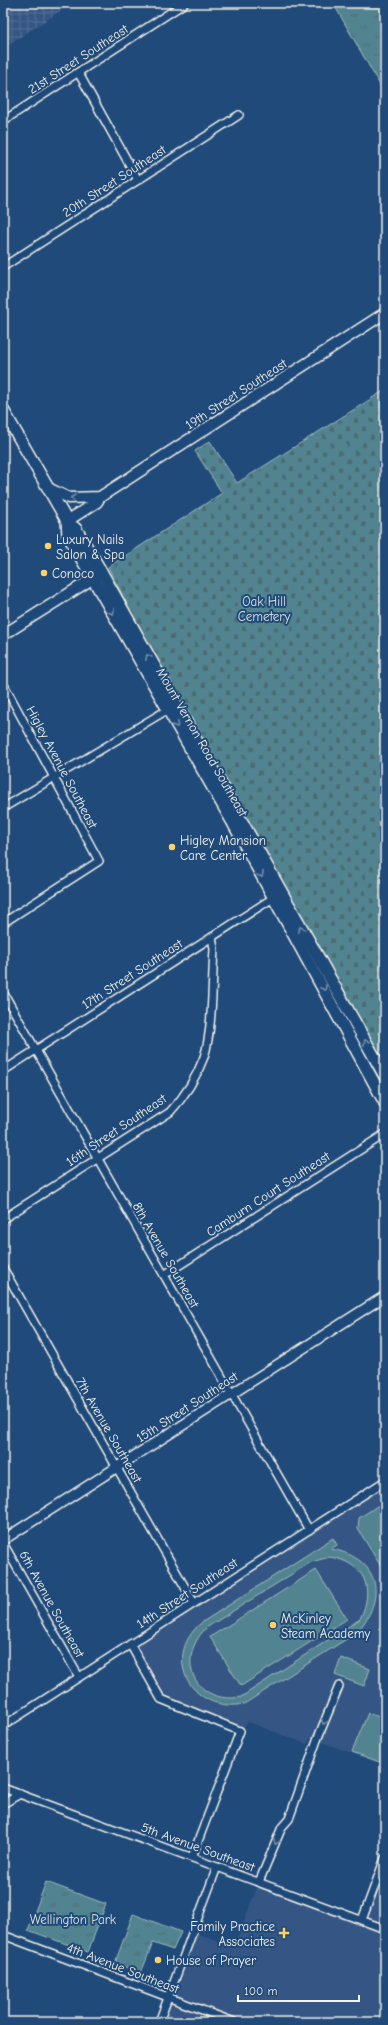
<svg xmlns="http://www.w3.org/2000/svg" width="388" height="2025" font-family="'Comic Neue',sans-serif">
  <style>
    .built { fill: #365784 }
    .industrial { fill: url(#industrial-grid) }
    .green { fill: #518490; stroke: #a2babc; fill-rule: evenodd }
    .cemetery { fill: url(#cemetery-stones); stroke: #a2babc }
    .park { fill: url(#park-tufts); stroke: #a2babc }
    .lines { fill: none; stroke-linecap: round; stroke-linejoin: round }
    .minor-casing { stroke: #f4f1e8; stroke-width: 10 }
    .tertiary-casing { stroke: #f4f1e8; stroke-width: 12 }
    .secondary-casing { stroke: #f4f1e8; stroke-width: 13 }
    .primary-casing { stroke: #f4f1e8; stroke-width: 14 }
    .minor { stroke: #1f4a7a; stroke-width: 7 }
    .tertiary { stroke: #1f4a7a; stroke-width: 9 }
    .secondary { stroke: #1f4a7a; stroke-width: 10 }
    .primary { stroke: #1f4a7a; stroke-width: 11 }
    .oneway { stroke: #748da6 }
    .poi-dot { fill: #ffd166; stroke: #1f4a7a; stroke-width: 1.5 }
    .labels { text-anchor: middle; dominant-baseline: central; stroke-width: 4; stroke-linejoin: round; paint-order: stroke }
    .street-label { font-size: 13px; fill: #f4f1e8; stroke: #1f4a7a }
    .poi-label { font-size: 13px; fill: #f4f1e8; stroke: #1f4a7a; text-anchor: start }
    .park-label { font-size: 13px; fill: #dce1db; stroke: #1f4a7a }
  </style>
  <defs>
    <pattern id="industrial-grid" width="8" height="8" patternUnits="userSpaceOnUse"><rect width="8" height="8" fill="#365784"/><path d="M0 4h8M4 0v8" fill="none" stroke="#547095"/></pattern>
    <pattern id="cemetery-stones" width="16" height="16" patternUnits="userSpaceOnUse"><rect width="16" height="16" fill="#518490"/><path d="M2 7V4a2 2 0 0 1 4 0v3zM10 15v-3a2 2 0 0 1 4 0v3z" fill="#4e6c72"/></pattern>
    <pattern id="park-tufts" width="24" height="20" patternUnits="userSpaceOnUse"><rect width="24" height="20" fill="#518490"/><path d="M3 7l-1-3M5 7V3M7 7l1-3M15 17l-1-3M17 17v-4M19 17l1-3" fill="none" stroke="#4e6c72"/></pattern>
  </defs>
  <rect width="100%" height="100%" fill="#1f4a7a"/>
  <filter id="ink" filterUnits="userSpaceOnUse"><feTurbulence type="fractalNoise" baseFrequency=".025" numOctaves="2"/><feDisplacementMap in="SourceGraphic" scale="8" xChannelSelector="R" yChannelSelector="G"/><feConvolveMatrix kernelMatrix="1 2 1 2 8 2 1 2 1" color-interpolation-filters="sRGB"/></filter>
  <g filter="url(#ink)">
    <g class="built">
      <polygon points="385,1481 385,1765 310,1738 307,1744 248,1722 240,1731 161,1699 130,1644"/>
      <polygon points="385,1858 385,2022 157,2022 192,1932 234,1947 259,1882 362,1920"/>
    </g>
    <polygon class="industrial" points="3,3 73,3 3,48"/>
    <g class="green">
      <polygon points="385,1501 385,1573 358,1529 359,1518"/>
      <path d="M333,1538L337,1545L331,1549C380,1558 388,1598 356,1633L244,1704C193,1714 160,1659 201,1623ZM330,1557C365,1563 375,1588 360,1619L241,1697C196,1705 174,1661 206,1628L311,1562Z"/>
      <polygon points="316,1570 347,1619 241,1686 210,1637"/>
      <polygon points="341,1658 370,1669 364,1686 335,1675"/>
      <polygon points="368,1713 385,1719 385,1764 352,1752"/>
    </g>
    <polygon class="cemetery" points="385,390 385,1067 157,663 108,567 222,493 195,451 210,441 237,483"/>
    <g class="park">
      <polygon points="333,3 385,3 385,94"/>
      <polygon points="46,1882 106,1904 88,1952 28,1930"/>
      <polygon points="133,1914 181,1932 173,1950 153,1943 141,1973 115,1963"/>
    </g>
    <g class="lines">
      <g class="minor-casing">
        <g id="minor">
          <polyline points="78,72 138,180"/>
          <polyline points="3,121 185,3"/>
          <polyline points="3,267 239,115"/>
          <polyline points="3,683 99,861 3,923"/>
          <polyline points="3,808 167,710"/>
          <polyline points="3,992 309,1530"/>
          <polyline points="3,1071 273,898"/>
          <path d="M3,1219L170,1112C184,1097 197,1076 204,1057C213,1030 212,979 214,949L212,937"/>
          <polyline points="3,1268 194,1603"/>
          <polyline points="164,1275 385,1134"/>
          <polyline points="3,1543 79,1677"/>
          <polyline points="130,1644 161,1699 240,1731 192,1857"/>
          <polyline points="3,1726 385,1481"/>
          <polyline points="3,1788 385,1929"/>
          <polyline points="3,1804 20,1794"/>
          <polyline points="259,1882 282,1827 289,1819 317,1740 339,1686"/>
          <polyline points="362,1920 385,1858"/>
          <polyline points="3,1935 234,2022"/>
          <polyline points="159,2022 217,1867"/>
        </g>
      </g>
      <g class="tertiary-casing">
        <polyline id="tertiary" points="3,1540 385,1296"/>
      </g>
      <g class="secondary-casing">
        <g id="secondary">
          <polyline points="48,488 69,498 100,497 385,313"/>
          <polyline points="67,521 97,502 100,497"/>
          <polyline points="3,635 100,574"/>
        </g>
      </g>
      <g class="primary-casing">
        <g id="primary">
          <polyline points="3,410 67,521 76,529 102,573 385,1076"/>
          <polyline points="67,521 68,535 232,821 385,1103"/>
        </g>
      </g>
      <use href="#minor" class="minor"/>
      <use href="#tertiary" class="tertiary"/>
      <use href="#secondary" class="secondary"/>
      <use href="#primary" class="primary"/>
    </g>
    <defs><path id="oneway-chevron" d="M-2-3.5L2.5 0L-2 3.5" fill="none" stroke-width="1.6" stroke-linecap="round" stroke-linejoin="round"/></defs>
    <g class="oneway">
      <use href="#oneway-chevron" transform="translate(73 498) rotate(-174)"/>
      <use href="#oneway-chevron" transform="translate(112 612) rotate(61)"/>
      <use href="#oneway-chevron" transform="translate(148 657) rotate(-119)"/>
      <use href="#oneway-chevron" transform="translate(176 725) rotate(60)"/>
      <use href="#oneway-chevron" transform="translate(261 875) rotate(61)"/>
      <use href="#oneway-chevron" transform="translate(301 929) rotate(-119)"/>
      <use href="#oneway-chevron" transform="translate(324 988) rotate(63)"/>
      <use href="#oneway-chevron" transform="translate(366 1042) rotate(-120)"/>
      <use href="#oneway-chevron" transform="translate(324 1722) rotate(112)"/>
      <use href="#oneway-chevron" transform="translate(276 1842) rotate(113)"/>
    </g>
  </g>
  <g class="poi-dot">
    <circle cx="48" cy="546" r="4"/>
    <circle cx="44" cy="573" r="4"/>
    <circle cx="172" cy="847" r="4"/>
    <circle cx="273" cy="1625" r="4"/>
    <path d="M282 1927h4v4h4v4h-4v4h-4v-4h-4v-4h4z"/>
    <circle cx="158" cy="1960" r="4"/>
  </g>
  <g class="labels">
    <g class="street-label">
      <text transform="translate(78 59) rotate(-33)">21st Street Southeast</text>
      <text transform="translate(114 181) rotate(-33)">20th Street Southeast</text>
      <text transform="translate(236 394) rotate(-33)">19th Street Southeast</text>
      <text transform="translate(202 742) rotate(60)">Mount Vernon Road Southeast</text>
      <text transform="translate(62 767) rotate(62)">Higley Avenue Southeast</text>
      <text transform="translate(132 974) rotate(-33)">17th Street Southeast</text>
      <text transform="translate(116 1130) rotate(-34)">16th Street Southeast</text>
      <text transform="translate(268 1194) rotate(-33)">Camburn Court Southeast</text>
      <text transform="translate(166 1255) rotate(60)">8th Avenue Southeast</text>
      <text transform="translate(187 1407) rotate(-33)">15th Street Southeast</text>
      <text transform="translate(109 1430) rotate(60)">7th Avenue Southeast</text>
      <text transform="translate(187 1593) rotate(-33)">14th Street Southeast</text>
      <text transform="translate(52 1604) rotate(61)">6th Avenue Southeast</text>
      <text transform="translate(198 1847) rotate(20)">5th Avenue Southeast</text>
      <text transform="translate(123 1968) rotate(21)">4th Avenue Southeast</text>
    </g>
    <g class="poi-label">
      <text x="56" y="539">Luxury Nails<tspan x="56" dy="15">Salon &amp; Spa</tspan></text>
      <text x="52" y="573">Conoco</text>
      <text x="180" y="840">Higley Mansion<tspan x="180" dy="15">Care Center</tspan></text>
      <text x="281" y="1618">McKinley<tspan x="281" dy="15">Steam Academy</tspan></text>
      <text x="275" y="1926" text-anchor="end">Family Practice<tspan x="275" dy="15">Associates</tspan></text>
      <text x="166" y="1960">House of Prayer</text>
    </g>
    <g class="park-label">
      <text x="264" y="601">Oak Hill<tspan x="264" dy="15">Cemetery</tspan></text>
      <text x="73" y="1919">Wellington Park</text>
    </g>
  </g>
  <rect width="388" height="2025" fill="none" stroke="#1f4a7a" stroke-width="16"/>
  <rect x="8" y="8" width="372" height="2009" fill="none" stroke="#f4f1e8" stroke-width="1.5" filter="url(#ink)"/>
  <path d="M238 1995v6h121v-6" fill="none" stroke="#f4f1e8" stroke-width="2"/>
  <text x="244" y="1995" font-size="12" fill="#f4f1e8" stroke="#1f4a7a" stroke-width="3" paint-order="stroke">100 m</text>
</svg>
